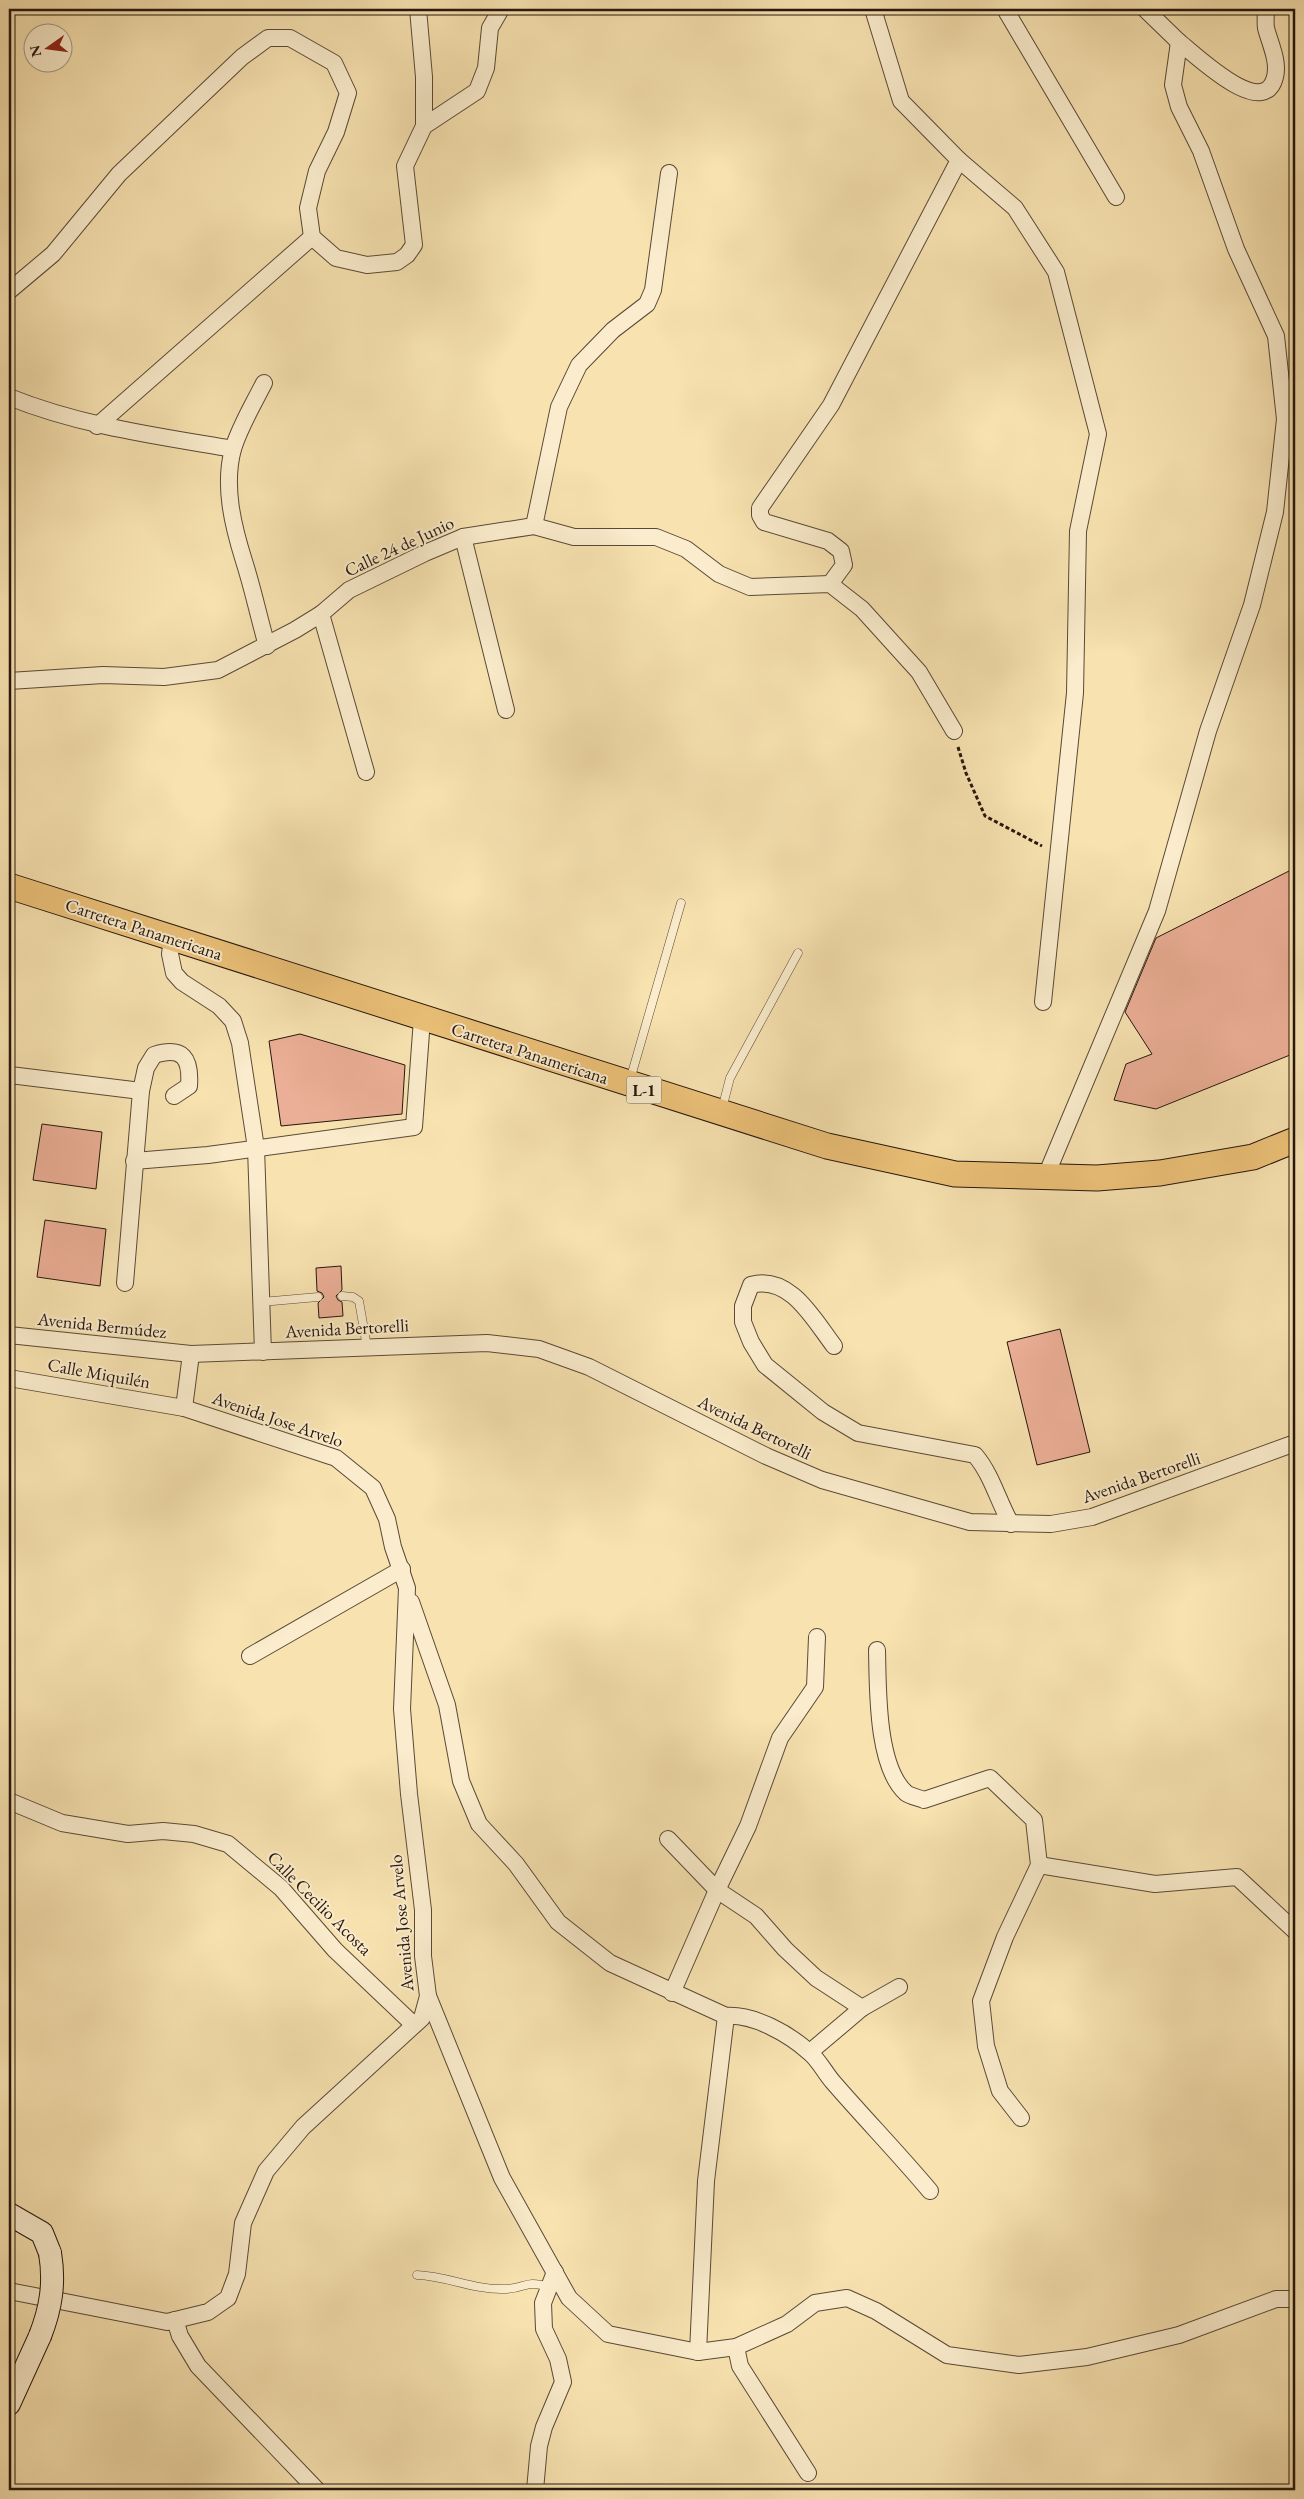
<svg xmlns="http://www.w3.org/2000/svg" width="1304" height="2499" font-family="'EB Garamond',serif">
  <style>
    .building { fill: #ebae96; stroke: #26160d }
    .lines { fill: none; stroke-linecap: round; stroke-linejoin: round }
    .lane-casing { stroke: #5a4936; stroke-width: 9 }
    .street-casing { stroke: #5a4936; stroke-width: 18 }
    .secondary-casing { stroke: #26160d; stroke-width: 24 }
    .primary-casing { stroke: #26160d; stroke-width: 27 }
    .path { stroke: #26160d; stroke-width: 3; stroke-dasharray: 4 2.5; stroke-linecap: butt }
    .lane { stroke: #faeccc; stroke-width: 8 }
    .street { stroke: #faeccc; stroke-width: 16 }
    .secondary { stroke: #faeccc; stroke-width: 22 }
    .primary { stroke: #ecc178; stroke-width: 25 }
    .secondary-bridge-casing { stroke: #26160d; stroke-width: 24; stroke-linecap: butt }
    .secondary-bridge { stroke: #faeccc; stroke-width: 22 }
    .labels { text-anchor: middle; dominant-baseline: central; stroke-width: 4; stroke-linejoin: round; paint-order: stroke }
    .shield { fill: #faeccc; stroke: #665646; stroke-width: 1 }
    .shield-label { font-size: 16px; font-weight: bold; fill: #26160d }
    .street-label { font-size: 18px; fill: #26160d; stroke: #faeccc }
  </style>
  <rect width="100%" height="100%" fill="#f7e2b0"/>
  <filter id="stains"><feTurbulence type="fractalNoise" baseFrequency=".004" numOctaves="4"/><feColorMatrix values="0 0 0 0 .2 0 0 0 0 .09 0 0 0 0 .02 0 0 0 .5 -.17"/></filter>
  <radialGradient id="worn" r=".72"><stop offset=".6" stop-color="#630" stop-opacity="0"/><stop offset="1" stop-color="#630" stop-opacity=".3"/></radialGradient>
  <g class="building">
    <polygon points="1295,868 1295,1053 1156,1109 1114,1100 1126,1064 1152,1054 1125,1012 1156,938"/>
    <polygon points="300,1034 405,1065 402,1114 281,1126 269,1041"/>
    <polygon points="42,1124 102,1132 96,1189 33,1180"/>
    <polygon points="45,1220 106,1229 100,1286 37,1277"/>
    <polygon points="341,1266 342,1290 336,1296 338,1300 342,1302 343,1316 319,1318 318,1303 324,1297 322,1293 317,1291 316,1268"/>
    <polygon points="1060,1329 1090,1452 1037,1465 1007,1342"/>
  </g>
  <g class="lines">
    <g class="lane-casing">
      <g id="lane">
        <polyline points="630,1080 681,903"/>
        <polyline points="722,1109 730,1078 798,953"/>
        <polyline points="342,1296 353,1297 359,1301 367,1347"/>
        <polyline points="261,1302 318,1297"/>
        <path d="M417,2275C447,2276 474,2290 504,2289C526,2289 524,2279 549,2287"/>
      </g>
    </g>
    <g class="street-casing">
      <g id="street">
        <polyline points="418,9 424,77 424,126"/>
        <polyline points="873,9 901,101 959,160 1015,208 1056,272 1098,434 1078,531 1075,693 1043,1002"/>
        <polyline points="1005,9 1116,197"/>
        <polyline points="1145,9 1179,42"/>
        <polyline points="9,291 53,254 119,174 242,57 268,38 290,38 334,63 348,93 336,132 317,171 308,208 312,237 336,258 367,265 397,262 407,255 414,245 405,166 424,126 477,91 486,68 490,28 501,9"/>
        <path d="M264,383C253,405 240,426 233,449C223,486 233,526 244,561C253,589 259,618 267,646"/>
        <path d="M9,397C81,426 157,436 233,449"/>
        <polyline points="97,426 312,237"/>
        <polyline points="534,526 559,407 579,365 613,330 647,304 653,290 669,173"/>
        <polyline points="463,537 506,710"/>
        <polyline points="830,584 844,565 841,551 828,541 764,522 760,515 760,508 831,405 959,160"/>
        <polyline points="321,614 366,772"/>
        <polyline points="9,681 103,675 164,677 218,670 295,630 321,614 349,590 425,553 463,537 534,526 574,537 656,537 686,549 719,574 750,587 830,584 862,609 919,672 954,731"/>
        <polyline points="172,938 170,954 174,973 182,982 219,1006 233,1021 240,1043 256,1148 263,1352"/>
        <polyline points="10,1075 141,1091"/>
        <polyline points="134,1161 208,1155 414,1127 422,1019"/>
        <path d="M1045,1178L1157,911L1208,731L1252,605L1275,512L1285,419L1276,336L1236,249L1201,151L1179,107L1173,85L1179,42C1195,54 1264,122 1275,77C1279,61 1270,44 1266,28C1265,22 1266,15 1266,9"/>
        <path d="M125,1283L141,1091L146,1068L154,1055C183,1046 191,1058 189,1086L174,1096"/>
        <polyline points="9,1335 191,1354 487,1343 539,1349 589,1367 766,1456 822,1480 970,1522 1051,1524 1092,1517 1295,1443"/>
        <path d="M834,1346C814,1320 790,1274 751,1285L743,1306V1322L751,1342L765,1365L823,1412L858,1433L975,1455C992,1475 998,1501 1011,1524"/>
        <polyline points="9,1378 184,1408 336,1458 373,1488 387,1519 393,1547 407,1588 402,1709 409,1794 423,1910 423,1956 428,1996 422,2018 303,2127 266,2171 243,2223 237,2274 228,2298 208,2312 167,2322 9,2291"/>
        <polyline points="184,1408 191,1354"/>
        <path d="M411,1602L447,1705L461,1781L479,1824L516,1864L558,1922L610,1963L726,2016C754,2014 789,2034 809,2052C819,2060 825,2073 833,2082C865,2119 899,2154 930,2191"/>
        <path d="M877,1650C878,1687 876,1766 906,1793C910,1796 919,1798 924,1800L990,1778L1034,1820L1039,1865L1005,1937L981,2001L986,2046L1000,2091L1021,2118"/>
        <polyline points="250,1656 402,1569"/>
        <polyline points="9,1801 62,1823 128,1834 163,1831 194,1834 228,1844 281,1888 335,1950 414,2025"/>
        <polyline points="668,1839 717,1890 756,1916 785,1949 816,1978 862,2008"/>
        <polyline points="1039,1865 1155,1884 1237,1877 1295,1931"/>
        <polyline points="672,1993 717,1890 748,1826 780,1738 815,1687 817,1637"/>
        <polyline points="428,1996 502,2178 569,2298 608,2334 698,2352 736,2347 787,2324 815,2303 847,2298 876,2311 947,2355 1019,2365 1087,2357 1179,2335 1276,2299 1295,2299"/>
        <polyline points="810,2052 862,2008 899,1987"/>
        <polyline points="175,2320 180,2336 198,2366 317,2490"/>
        <polyline points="736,2347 740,2366 808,2473"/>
        <polyline points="698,2352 706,2181 726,2016"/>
        <polyline points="535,2490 539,2446 544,2427 563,2382 558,2359 544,2329 543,2303 555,2272"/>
      </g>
    </g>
    <g class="secondary-casing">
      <g id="secondary">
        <polyline points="9,2214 42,2233 50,2253"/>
        <polyline points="9,2404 40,2336"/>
      </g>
    </g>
    <g class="primary-casing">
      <polyline id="primary" points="9,886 827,1146 955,1174 1097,1178 1160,1173 1253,1157 1295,1140"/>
    </g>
    <polyline class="path" points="958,747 966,773 985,816 1042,846"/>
    <use href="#lane" class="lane"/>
    <use href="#street" class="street"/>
    <use href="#secondary" class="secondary"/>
    <use href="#primary" class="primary"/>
    <g class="secondary-bridge-casing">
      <path id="secondary-bridge" d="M40,2336C51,2308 55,2283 50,2253"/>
    </g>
    <use href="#secondary-bridge" class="secondary-bridge"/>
  </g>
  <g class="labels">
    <rect class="shield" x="626.5" y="1076.5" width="35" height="27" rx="4"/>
    <g class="shield-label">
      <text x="644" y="1090">L-1</text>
    </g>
    <g class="street-label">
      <text transform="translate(399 546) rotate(-25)">Calle 24 de Junio</text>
      <text transform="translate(144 929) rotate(18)">Carretera Panamericana</text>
      <text transform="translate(530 1053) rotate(18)">Carretera Panamericana</text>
      <text transform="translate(102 1325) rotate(6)">Avenida Bermúdez</text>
      <text transform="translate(347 1328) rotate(-3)">Avenida Bertorelli</text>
      <text transform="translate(99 1373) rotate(10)">Calle Miquilén</text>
      <text transform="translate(278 1419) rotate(19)">Avenida Jose Arvelo</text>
      <text transform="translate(755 1427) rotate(26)">Avenida Bertorelli</text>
      <text transform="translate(1141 1477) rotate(-19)">Avenida Bertorelli</text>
      <text transform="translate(320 1903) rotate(45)">Calle Cecilio Acosta</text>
      <text transform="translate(401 1923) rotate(-95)">Avenida Jose Arvelo</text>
    </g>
  </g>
  <rect width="1304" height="2499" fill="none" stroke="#f7e2b0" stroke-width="30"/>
  <rect x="10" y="10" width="1284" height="2479" fill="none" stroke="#26160d" stroke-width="2.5"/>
  <rect x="15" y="15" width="1274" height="2469" fill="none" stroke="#26160d"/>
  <g transform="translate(48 48) rotate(256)"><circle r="24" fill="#faeccc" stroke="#a59680"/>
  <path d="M0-4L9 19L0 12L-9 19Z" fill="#8f2418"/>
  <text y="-8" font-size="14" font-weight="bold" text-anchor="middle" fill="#26160d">N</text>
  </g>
  <rect width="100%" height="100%" filter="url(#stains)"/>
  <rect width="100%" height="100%" fill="url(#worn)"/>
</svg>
